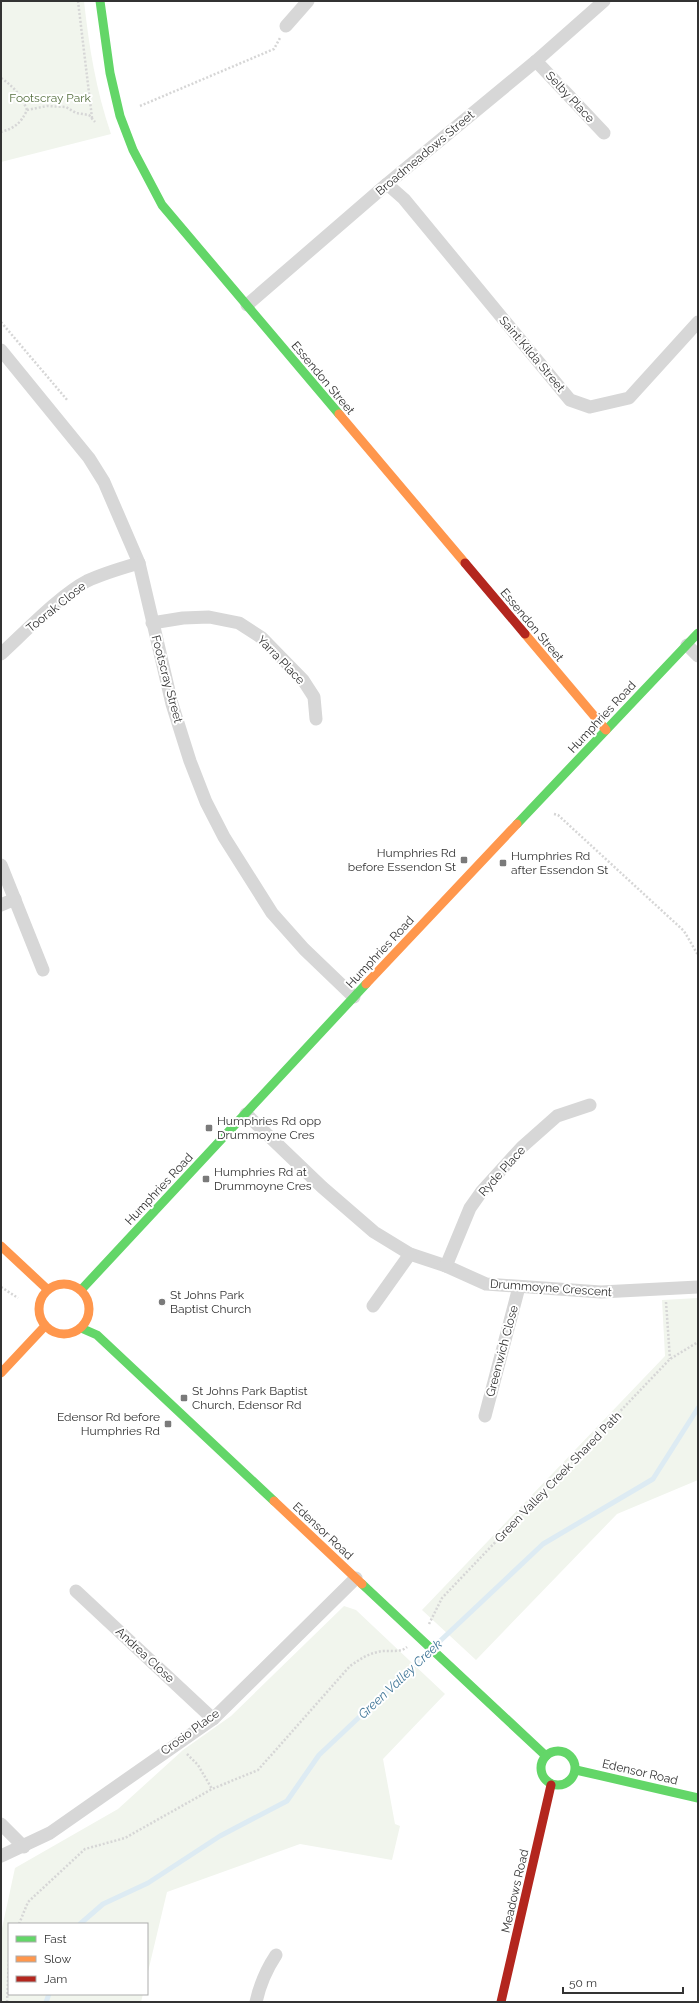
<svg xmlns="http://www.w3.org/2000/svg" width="699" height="2003" font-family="Raleway,sans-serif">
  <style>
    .green { fill: #f1f5ed }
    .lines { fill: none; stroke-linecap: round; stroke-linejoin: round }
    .stream { stroke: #ddebf3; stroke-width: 5 }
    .path { stroke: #d6d6d6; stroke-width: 2.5; stroke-dasharray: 2 2; stroke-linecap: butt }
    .street { stroke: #d7d7d7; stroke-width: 13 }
    .fast { stroke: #63d668; stroke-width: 9 }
    .slow { stroke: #ff974d; stroke-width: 9 }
    .jam { stroke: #b3261e; stroke-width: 9 }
    .poi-dot { fill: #7a7a7a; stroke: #fff; stroke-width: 1.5 }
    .labels { text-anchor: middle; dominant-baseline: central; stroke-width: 4; stroke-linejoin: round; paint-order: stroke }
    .street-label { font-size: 12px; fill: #333; stroke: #fff }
    .park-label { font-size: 12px; fill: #56703f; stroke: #fff }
    .poi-label { font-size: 12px; fill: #333; stroke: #fff; text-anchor: start }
    .water-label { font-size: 13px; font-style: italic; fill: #3f7597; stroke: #fff }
  </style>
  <rect width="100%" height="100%" fill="#fff"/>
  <g class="green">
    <path d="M1,1H84C89,47 96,90 111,134L1,162Z"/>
    <polygon points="698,1298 698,1480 617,1514 476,1660 422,1610 665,1356 662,1300"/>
    <polygon points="344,1606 356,1610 445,1694 383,1759 395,1824 400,1826 392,1860 300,1844 167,1892 147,1976 147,1924 9,1924 9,1994 143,1994 141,2002 1,2002 1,1933 15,1868 118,1809 183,1750 231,1716"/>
  </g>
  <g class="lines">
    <g class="stream">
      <polyline points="80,1924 103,1904 148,1883 220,1836 287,1801 319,1755 543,1544 653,1479 698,1408"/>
      <polyline points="46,2002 49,1994"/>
    </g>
    <g class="path">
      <polyline points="78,1 92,118"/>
      <path d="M1,78C14,87 21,95 27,110C21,123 15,128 1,132"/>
      <polyline points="140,106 274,49 280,38"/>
      <polyline points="27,110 47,106 66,107 76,113 89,115 95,122"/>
      <polyline points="1,322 68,401"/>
      <polyline points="554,814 558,815 684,931 698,955"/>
      <polyline points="1,1287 18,1298"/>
      <polyline points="666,1302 670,1359"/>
      <polyline points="429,1624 442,1598 670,1359 698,1342"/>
      <polyline points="187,1754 198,1765 212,1789"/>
      <path d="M19,1924L28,1902L85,1849L125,1838L212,1789L258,1770L350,1666C359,1660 367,1654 378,1652C387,1649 399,1654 407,1647"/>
      <polyline points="7,2002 9,1959"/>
    </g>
    <g class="street">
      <polyline points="286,26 308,1"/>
      <polyline points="536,61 604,133"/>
      <polyline points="387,184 404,199 570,400 590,407 629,398 698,322"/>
      <polyline points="247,305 387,184 536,61 604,1"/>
      <polyline points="1,350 89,458 104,482 139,563 172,704 190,761 206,802 224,837 272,913 304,949 354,997"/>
      <polyline points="152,623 183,618 209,617 239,623 262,638 303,680 314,697 316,719"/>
      <polyline points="687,645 698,656"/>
      <path d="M1,654C25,632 60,595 87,581C104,573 122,568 139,563"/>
      <polyline points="1,865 43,970"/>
      <polyline points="1,905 15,899"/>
      <polyline points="246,1114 322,1187 374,1232 410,1254 446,1266 486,1284 601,1292 698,1287"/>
      <polyline points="446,1266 470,1208 482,1191 522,1147 557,1116 590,1105"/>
      <polyline points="373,1306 410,1254"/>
      <polyline points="485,1416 519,1287"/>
      <polyline points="76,1591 213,1719"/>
      <polyline points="1,1824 24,1847"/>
      <polyline points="1,1856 50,1833 213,1719 356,1578"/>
      <path d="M256,2002C260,1984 266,1970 276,1955"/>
    </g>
    <g class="fast">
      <polyline points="100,1 110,73 120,116 133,150 162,205 339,414"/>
      <polyline points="517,824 698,633"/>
      <polyline points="81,1290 366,984"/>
      <polyline points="81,1328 97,1335 274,1501"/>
      <polyline points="362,1584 546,1756"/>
      <circle cx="558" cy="1768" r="17"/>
      <polyline points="576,1770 698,1798"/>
    </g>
    <g class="slow">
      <polyline points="339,414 465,563"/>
      <polyline points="525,634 606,730"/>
      <polyline points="366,984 517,824"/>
      <polyline points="1,1246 47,1289"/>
      <circle cx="64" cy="1309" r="25"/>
      <polyline points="1,1373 45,1326"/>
      <polyline points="274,1501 362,1584"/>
    </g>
    <g class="jam">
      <polyline points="465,563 525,634"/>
      <polyline points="501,2002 551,1785"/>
    </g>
  </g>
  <g class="poi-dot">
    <rect x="460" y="856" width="8" height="8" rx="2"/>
    <rect x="499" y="859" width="8" height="8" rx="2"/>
    <rect x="205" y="1124" width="8" height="8" rx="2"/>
    <rect x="202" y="1175" width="8" height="8" rx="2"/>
    <circle cx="162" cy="1302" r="4"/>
    <rect x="180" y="1394" width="8" height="8" rx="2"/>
    <rect x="164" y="1420" width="8" height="8" rx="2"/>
  </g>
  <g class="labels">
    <g class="street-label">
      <text transform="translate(570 97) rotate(47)">Selby Place</text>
      <text transform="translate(425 153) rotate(-40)">Broadmeadows Street</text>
      <text transform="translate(532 354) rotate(50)">Saint Kilda Street</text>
      <text transform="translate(323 378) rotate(50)">Essendon Street</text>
      <text transform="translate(56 607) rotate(-39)">Toorak Close</text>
      <text transform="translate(532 625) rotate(50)">Essendon Street</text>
      <text transform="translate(281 660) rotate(46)">Yarra Place</text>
      <text transform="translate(167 679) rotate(75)">Footscray Street</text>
      <text transform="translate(602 717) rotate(-47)">Humphries Road</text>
      <text transform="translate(380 952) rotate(-47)">Humphries Road</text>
      <text transform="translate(502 1171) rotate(-48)">Ryde Place</text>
      <text transform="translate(159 1189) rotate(-47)">Humphries Road</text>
      <text transform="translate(551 1288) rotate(4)">Drummoyne Crescent</text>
      <text transform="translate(502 1351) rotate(-75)">Greenwich Close</text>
      <text transform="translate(558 1477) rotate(-46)">Green Valley Creek Shared Path</text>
      <text transform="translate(323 1531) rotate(43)">Edensor Road</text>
      <text transform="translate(145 1655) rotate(43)">Andrea Close</text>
      <text transform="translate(190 1732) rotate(-36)">Crosio Place</text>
      <text transform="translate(640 1772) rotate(13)">Edensor Road</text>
      <text transform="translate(515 1891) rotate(-77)">Meadows Road</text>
    </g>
    <g class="park-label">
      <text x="50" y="98">Footscray Park</text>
    </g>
    <g class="poi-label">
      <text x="456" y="853" text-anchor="end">Humphries Rd<tspan x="456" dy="14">before Essendon St</tspan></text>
      <text x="511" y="856">Humphries Rd<tspan x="511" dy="14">after Essendon St</tspan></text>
      <text x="217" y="1121">Humphries Rd opp<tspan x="217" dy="14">Drummoyne Cres</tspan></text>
      <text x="214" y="1172">Humphries Rd at<tspan x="214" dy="14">Drummoyne Cres</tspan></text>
      <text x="170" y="1295">St Johns Park<tspan x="170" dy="14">Baptist Church</tspan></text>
      <text x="192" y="1391">St Johns Park Baptist<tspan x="192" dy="14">Church, Edensor Rd</tspan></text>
      <text x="160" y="1417" text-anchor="end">Edensor Rd before<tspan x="160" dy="14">Humphries Rd</tspan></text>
    </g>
    <g class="water-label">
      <text transform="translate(400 1679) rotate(-43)">Green Valley Creek</text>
    </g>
  </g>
  <rect width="699" height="2003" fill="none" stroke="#333333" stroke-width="4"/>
  <rect x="8" y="1923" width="140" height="72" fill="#ffffff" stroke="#adadad"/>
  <rect x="16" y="1936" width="20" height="6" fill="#63d668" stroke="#adadad"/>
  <text x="44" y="1943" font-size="12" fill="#333333">Fast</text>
  <rect x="16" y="1956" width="20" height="6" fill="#ff974d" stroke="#adadad"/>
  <text x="44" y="1963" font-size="12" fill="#333333">Slow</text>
  <rect x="16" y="1976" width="20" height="6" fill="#b3261e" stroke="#adadad"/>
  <text x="44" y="1983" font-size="12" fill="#333333">Jam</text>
  <path d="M563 1987v6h120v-6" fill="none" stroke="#333333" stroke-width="2"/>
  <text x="569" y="1987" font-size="12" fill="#333333" stroke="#ffffff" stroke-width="3" paint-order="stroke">50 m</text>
</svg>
